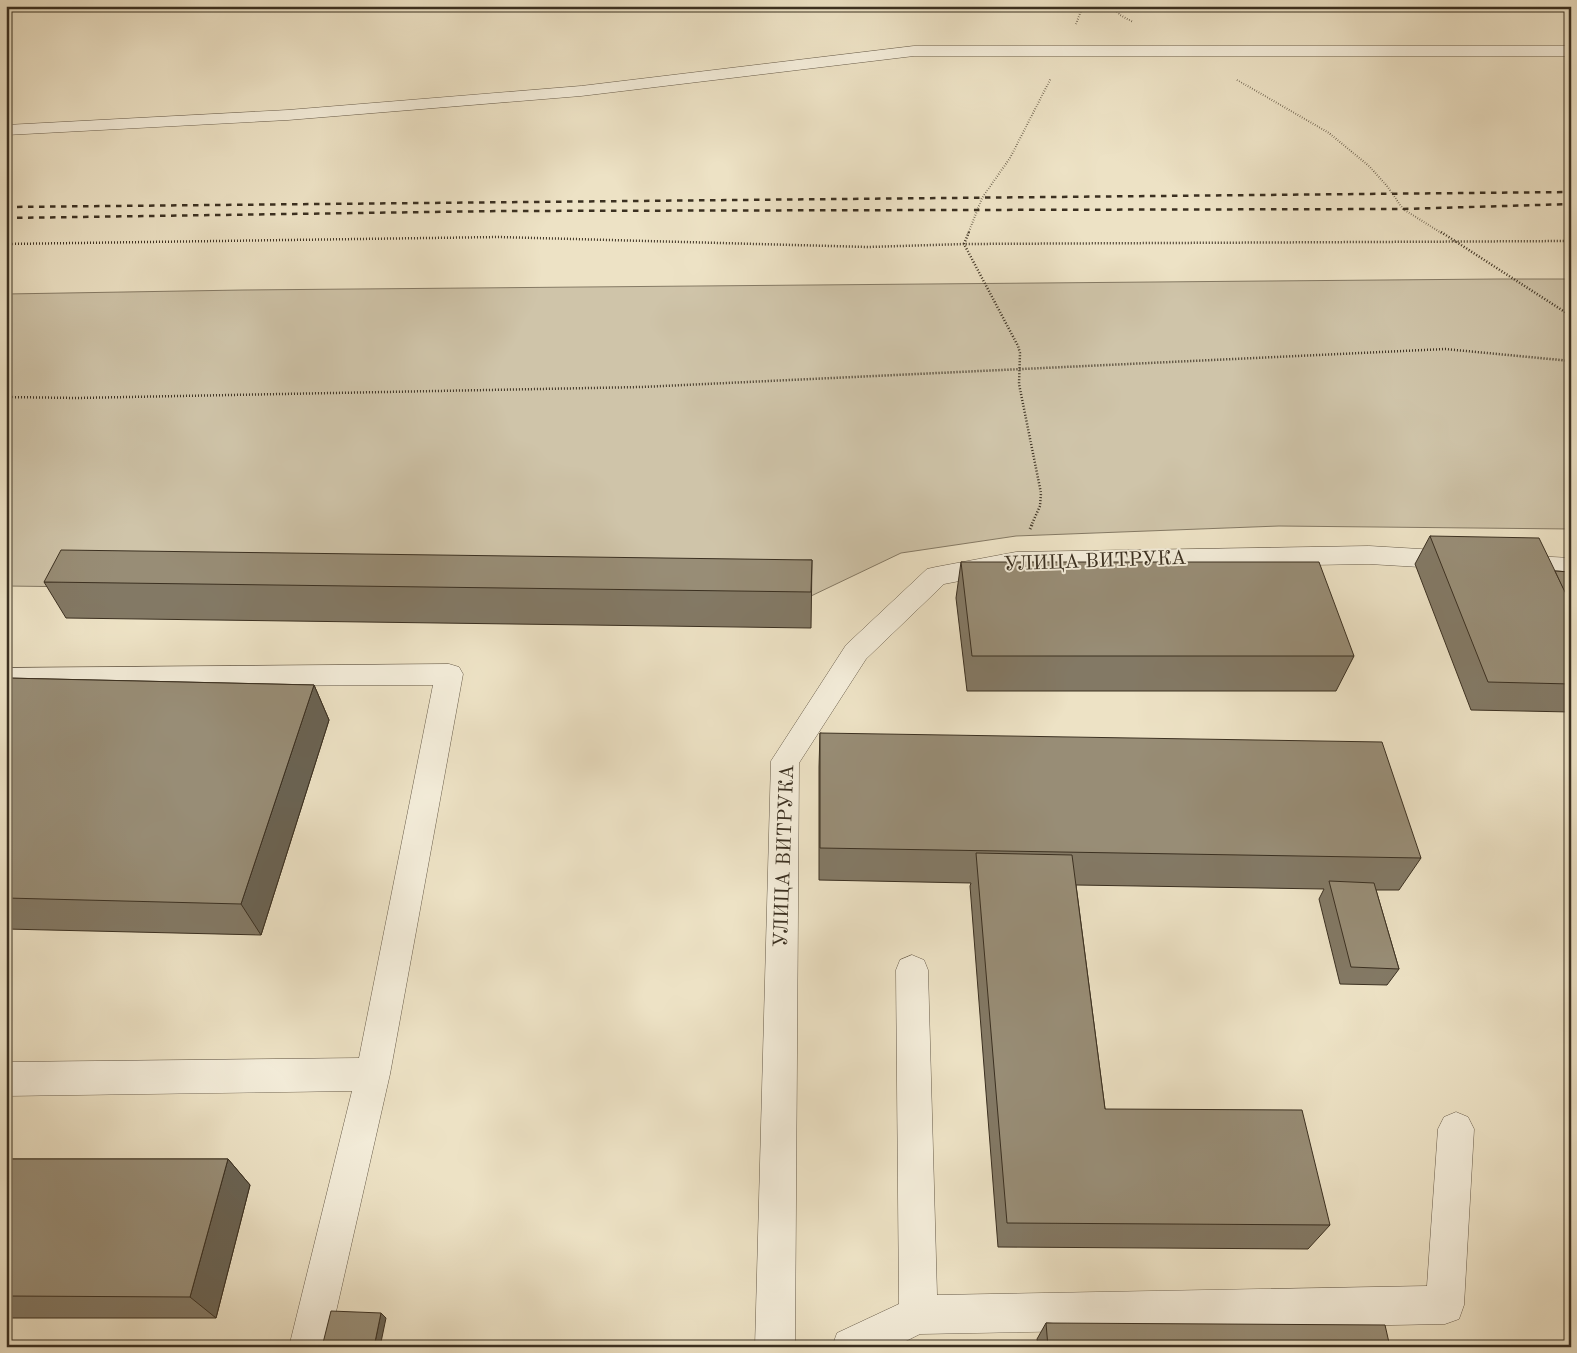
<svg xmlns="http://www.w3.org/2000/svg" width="1577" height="1353" font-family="'Old Standard TT',serif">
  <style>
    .green { fill: #cfc4a9; stroke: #857a65 }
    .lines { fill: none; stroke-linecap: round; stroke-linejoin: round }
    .minor-casing { stroke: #685c4a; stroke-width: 1 }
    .path-far2 { stroke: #3b3021; stroke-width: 2; stroke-dasharray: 0.5 2; stroke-linecap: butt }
    .path-far1 { stroke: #3b3021; stroke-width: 2.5; stroke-dasharray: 1 2; stroke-linecap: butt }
    .path { stroke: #3b3021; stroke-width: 3; stroke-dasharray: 1 2.5; stroke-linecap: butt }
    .minor { fill: #f3ecd9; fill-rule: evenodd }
    .rail { stroke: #3b3021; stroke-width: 2.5; stroke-dasharray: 5.5 5.5; stroke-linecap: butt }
    .wall { fill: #837965; stroke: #3b3021 }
    .shaded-wall { fill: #6a6353; stroke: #3b3021 }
    .building { fill: #988d76; stroke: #3b3021 }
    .labels { text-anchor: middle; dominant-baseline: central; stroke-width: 4; stroke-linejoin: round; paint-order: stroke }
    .street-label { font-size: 20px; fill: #3b3021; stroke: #f3ecd9 }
  </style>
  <rect width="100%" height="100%" fill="#ede2c5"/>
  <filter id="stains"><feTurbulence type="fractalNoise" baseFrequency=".004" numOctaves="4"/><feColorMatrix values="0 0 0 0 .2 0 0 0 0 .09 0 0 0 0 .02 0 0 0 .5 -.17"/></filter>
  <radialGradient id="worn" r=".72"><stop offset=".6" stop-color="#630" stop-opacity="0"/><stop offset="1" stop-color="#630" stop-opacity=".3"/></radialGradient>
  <polygon class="green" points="1497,279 1571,279 1571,529 1279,526 1016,536 901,553 811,596 6,586 6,294 243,290"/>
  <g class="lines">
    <g class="minor-casing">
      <g id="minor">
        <polygon points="914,46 1571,46 1571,56 914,56 581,96 288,120 6,135 6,125 288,110 581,86"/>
        <polygon points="1369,546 1454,551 1463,554 1467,560 1463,566 1454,569 1369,564 1016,570 944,584 866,659 799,763 795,1347 755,1347 771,761 846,645 927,569 936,567 1016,552"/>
        <polygon points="1515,555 1571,558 1571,576 1515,573 1506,570 1502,564 1506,558"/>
        <polygon points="449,664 459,667 463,674 390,1074 328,1347 289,1347 352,1091 6,1096 6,1062 359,1058 433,685 19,687 16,694 6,697 6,668"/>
        <polygon points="912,955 924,960 928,970 937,1295 1427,1286 1438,1129 1444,1117 1456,1112 1468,1117 1474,1129 1464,1305 1459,1319 1445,1324 920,1334 894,1347 832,1347 837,1333 899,1304 896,970 900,960"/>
      </g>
    </g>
    <g class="path-far2">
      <polyline points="1112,6 1120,15 1133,22"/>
      <polyline points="1076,24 1083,6"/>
      <polyline points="1237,80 1329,133 1369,166 1387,186 1403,209 1443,234"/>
      <polyline points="968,234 982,198 1010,158 1051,78"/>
    </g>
    <g class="path-far1">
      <polyline points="969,232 964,244 1018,346 1020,353 1019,384 1041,493 1040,506 1031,526"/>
      <polyline points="1441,232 1571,316"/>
      <polyline points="6,244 499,237 868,247 964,244 1571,241"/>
      <polyline points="6,397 76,398 642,387 1445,349 1571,361"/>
    </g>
    <polyline class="path" points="1030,529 1032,525"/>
    <use href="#minor" class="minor"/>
    <g class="rail">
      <polyline points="6,207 1571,192"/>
      <polyline points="6,218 500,211 1403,209 1571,204"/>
    </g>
  </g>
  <g class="wall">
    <polygon points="1430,536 1555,571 1571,572 1571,712 1471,710 1415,564"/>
    <polygon points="812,560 811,628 66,618 44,582"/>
    <polygon points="961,562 1354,656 1336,691 967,691 956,598"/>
    <polygon points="6,678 314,685 329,720 261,935 6,929"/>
    <polygon points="820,733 1421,858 1399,890 1376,890 1399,969 1387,985 1340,984 1319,899 1324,889 1076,885 1105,1109 1330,1225 1308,1249 998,1247 970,886 971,883 819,880 819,767"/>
    <polygon points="6,1159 228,1159 250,1185 216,1318 6,1318"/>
    <polygon points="1046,1323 1390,1347 1038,1347 1037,1339"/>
  </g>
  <g class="shaded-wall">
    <polygon points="314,685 329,720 261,935 241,904"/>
    <polygon points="228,1159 250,1185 216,1318 190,1297"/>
    <polygon points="381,1313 386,1318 380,1347 374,1347"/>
  </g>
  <g class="building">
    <polygon points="1430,536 1539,538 1571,604 1571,684 1488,682"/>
    <polygon points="61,550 812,560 811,592 44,582"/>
    <polygon points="961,562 1319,562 1354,656 972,656"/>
    <polygon points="1555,571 1571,572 1571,603 1563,588"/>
    <polygon points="6,678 314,685 241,904 6,898"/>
    <polygon points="820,733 1382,742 1421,858 820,848"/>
    <polygon points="976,853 1072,855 1105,1109 1302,1110 1330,1225 1007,1223"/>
    <polygon points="1329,881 1374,883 1399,969 1351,967"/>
    <polygon points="6,1159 228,1159 190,1297 6,1296"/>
    <polygon points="331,1311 381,1313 374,1347 322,1347"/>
    <polygon points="1046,1323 1385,1325 1390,1347 1048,1347"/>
  </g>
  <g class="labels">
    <g class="street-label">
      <text transform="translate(1095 562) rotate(-2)">УЛИЦА ВИТРУКА</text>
      <text transform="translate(785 856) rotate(-88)">УЛИЦА ВИТРУКА</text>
    </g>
  </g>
  <rect width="1577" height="1353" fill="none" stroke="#ede2c5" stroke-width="25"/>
  <rect x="8" y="8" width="1562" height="1338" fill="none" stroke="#3b3021" stroke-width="2.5"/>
  <rect x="12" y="12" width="1552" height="1328" fill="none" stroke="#3b3021"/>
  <rect width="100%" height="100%" filter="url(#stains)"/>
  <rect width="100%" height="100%" fill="url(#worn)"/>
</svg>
